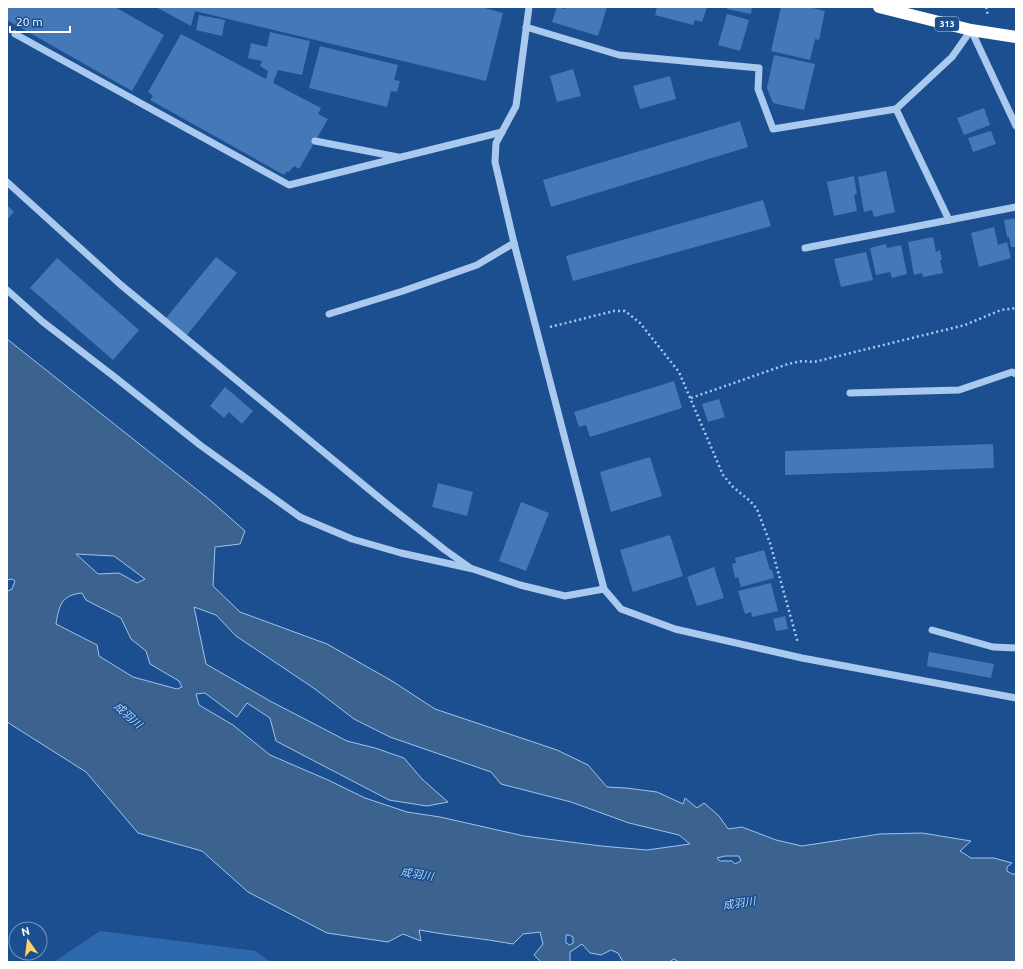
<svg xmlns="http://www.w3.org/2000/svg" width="1023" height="969" font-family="Ubuntu,'Noto Sans JP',sans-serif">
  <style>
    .green { fill: #2e69ad }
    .water { fill: #3c6290; stroke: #9cc4f0; fill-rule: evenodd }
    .building { fill: #4478b7 }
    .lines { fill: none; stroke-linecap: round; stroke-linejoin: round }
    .path { stroke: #a9c9ee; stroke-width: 2.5; stroke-dasharray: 2 3; stroke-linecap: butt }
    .minor { stroke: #a9c9ee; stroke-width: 7 }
    .highway { stroke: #fff; stroke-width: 12 }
    .labels { text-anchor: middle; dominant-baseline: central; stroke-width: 3; stroke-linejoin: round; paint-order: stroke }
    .shield { fill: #1b4f8f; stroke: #bbcadd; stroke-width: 1 }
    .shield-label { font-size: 9px; font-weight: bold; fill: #fff }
    .water-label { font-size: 11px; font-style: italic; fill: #b5d3f5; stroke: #1b4f8f }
  </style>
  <rect width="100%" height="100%" fill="#1b4f8f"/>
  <polygon class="green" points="100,931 256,951 270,962 54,962"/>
  <path class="water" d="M7,339L210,500L245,531L240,544L215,547L213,586L240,612L327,644L392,681L435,709L557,750L588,765L607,787L626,788L657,792L683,804L685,798L697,808L704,803L719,816L728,829L742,827L776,840L802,846L880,834L922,833L971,841L960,851L971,858H994L1012,863L1007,867V871L1012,874H1016V962H679L674,959L669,962H623L618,953L611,950L601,955L590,953L582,944L570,952V962H541L534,955L543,944L540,932L523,934L513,944C482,938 450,936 419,930L421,941L403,934L388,942L327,933L248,892L202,851L138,833L86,772L7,722V589L8,591L12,589L15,581L12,579L7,580ZM76,554L114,556L145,579L137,583L119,573L98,574ZM82,593L86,600L121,618L131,639L146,651L150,664L179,681L182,687L177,689L133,677L99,656L97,645L56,624C59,606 61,595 82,593ZM194,607L216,615L236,636L315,689L354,719L390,737L491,772L501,784L571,802L629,823L679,835L690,844L647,850L601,846L524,836L440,817L407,812L365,798L328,780L270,755L233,725L199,705L196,694L205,693L237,717L247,703L270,718L276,741L389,800L427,806L448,802L422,779L404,758L375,748L347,741L270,701L206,664ZM725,856H739L741,861L735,864L732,861H720L717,858ZM566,935H569L573,937V943L570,945L566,943Z"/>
  <g class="building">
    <polygon points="7,7 115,7 164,35 132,91 7,20"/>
    <polygon points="156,7 485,7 485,8 503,13 486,81 195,11 191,26"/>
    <polygon points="557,7 566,9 566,7 607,7 598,36 552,22"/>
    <polygon points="657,7 707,7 702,22 695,20 693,25 655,15"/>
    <polygon points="728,7 752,7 751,14 727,9"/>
    <polygon points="781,7 809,7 825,11 819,40 815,39 810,60 771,51"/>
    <polygon points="727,14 749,20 740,51 718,45"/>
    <polygon points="199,15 225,20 222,36 196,30"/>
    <polygon points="270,32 310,41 302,75 278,70 273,83 321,108 318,114 328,119 299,169 294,166 289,172 287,171 284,175 150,100 153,96 148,92 181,34 266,79 268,71 260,66 262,61 248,58 251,43 267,47"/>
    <polygon points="320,46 398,65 394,80 400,81 397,92 391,91 387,107 309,88"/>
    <polygon points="774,55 815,64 804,110 773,103 767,88"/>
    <polygon points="573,69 581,96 557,102 550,76"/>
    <polygon points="670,76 676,99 640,109 633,86"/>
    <polygon points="984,108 990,125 964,135 957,118"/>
    <polygon points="740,121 748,147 551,207 543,180"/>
    <polygon points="991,131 996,144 973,152 968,138"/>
    <polygon points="886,171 895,212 874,217 872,210 864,212 858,177"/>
    <polygon points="854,176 857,194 854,195 857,211 834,216 827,182"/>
    <polygon points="763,200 771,226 573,281 566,256"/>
    <polygon points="7,205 14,212 7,220"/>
    <polygon points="1016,218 1016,247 1011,247 1009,237 1007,237 1004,220"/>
    <polygon points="994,227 998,245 1007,242 1011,258 979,267 971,233"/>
    <polygon points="933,237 936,252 940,250 942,260 940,260 943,273 923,277 922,273 914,275 908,242"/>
    <polygon points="886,244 887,248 901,245 907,274 892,278 890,272 876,275 870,248"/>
    <polygon points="866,252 873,280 841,287 834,259"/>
    <polygon points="216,257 237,273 187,335 166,318"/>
    <polygon points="57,258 139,330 113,360 30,288"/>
    <polygon points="674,381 682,408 590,437 586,425 579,427 574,412"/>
    <polygon points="225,387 253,411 242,424 229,412 224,418 210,406"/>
    <polygon points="719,399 725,417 708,422 702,404"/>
    <polygon points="993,444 994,468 785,475 785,451"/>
    <polygon points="650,457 662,496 611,512 600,472"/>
    <polygon points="438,483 473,492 467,516 432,507"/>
    <polygon points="521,502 549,513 526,571 499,561"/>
    <polygon points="670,535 683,576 633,592 620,550"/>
    <polygon points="764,550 770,570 772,570 774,578 741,587 738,577 735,578 732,564 736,563 735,558"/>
    <polygon points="714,567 724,598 697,606 687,577"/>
    <polygon points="771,583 778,611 752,617 751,612 745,614 738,591"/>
    <polygon points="785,616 788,629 776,631 773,619"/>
    <polygon points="929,652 994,664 991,678 927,666"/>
  </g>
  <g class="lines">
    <g class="path">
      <polyline points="986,7 988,16"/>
      <polyline points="550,327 614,311 625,311 640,323 679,372 723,475 733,487 750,501 757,509 770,543 798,643"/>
      <polyline points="691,398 788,364 802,361 814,362 965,325 1001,310 1016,308"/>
    </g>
    <g class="minor">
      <polyline points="529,7 516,106 496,143 495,162 514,243 604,589 621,609 675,629 802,658 1016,698"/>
      <polyline points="526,27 619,55 759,68 758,89 773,129 896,109 952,57 971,30 1016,126"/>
      <polyline points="15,34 289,185 502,132"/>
      <polyline points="896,109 949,220"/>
      <polyline points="315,141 398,157"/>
      <polyline points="7,182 121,285 388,505 445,550 469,567"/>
      <polyline points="805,248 1016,207"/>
      <polyline points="7,290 43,322 116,378 200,445 300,517 352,539 401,553 473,569 520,585 565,596 604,589"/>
      <polyline points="329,314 403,291 477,265 514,243"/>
      <polyline points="850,393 959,390 1012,372 1016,374"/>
      <polyline points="932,630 993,647 1016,648"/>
    </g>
    <polyline class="highway" points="879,7 971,30 1016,37"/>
  </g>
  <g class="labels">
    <rect class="shield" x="935" y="17" width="24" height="14" rx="3"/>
    <g class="shield-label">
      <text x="947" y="24">313</text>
    </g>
    <g class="water-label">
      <text transform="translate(128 715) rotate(41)">成羽川</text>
      <text transform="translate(417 874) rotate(9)">成羽川</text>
      <text transform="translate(739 903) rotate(-8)">成羽川</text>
    </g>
  </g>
  <rect width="1023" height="969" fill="none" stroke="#ffffff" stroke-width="16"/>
  <g transform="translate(28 941) rotate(346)"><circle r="19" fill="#1b4f8f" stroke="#7695bc"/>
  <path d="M0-3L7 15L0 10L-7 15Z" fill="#ffd166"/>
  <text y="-6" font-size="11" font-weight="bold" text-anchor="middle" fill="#ffffff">N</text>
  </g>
  <path d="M10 26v6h60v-6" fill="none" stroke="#ffffff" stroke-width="2"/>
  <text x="16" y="26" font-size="12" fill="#ffffff" stroke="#1b4f8f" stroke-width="3" paint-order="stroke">20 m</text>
</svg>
